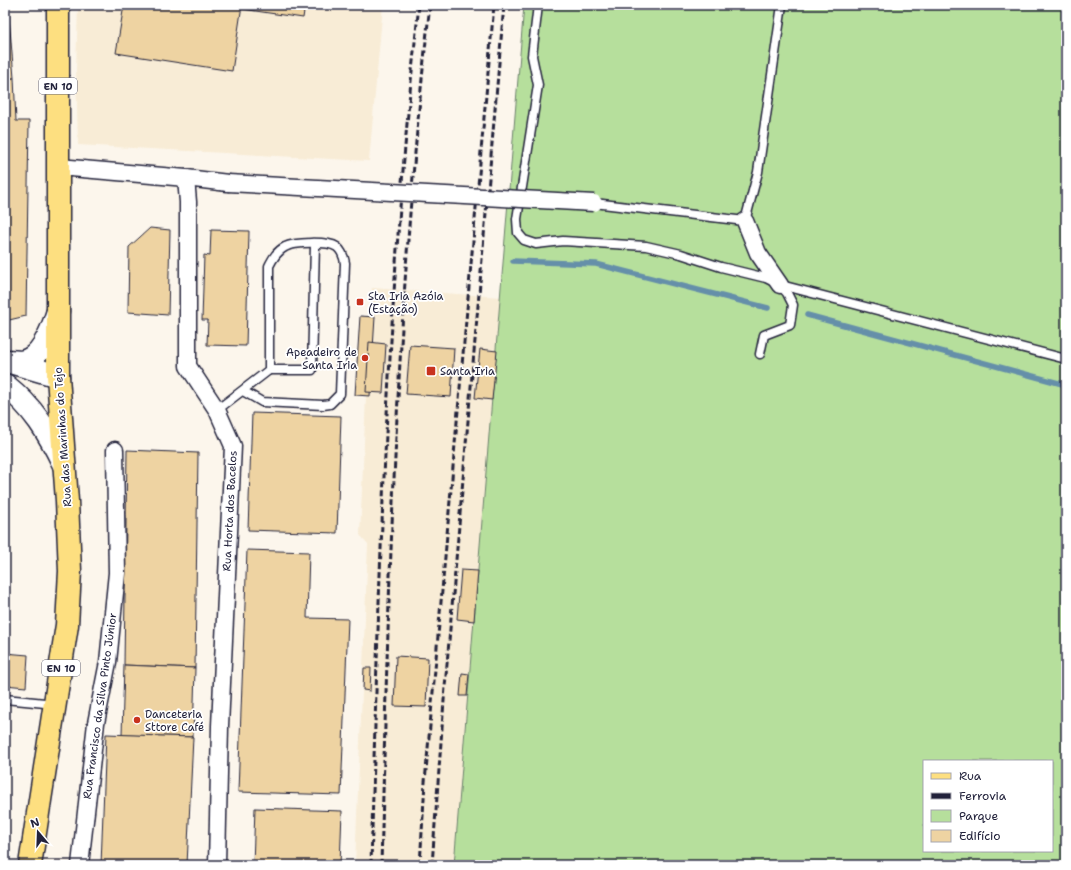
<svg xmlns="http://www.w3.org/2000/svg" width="1071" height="870" font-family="'Shantell Sans',sans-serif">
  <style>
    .built { fill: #f8ecd6 }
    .green { fill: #b6df9c; stroke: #6c806c; fill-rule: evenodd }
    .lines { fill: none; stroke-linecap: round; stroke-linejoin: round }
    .stream { stroke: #658fa9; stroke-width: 5.5 }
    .building { fill: #eed3a2; stroke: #22223b }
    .lane-casing { stroke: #22223b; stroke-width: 11 }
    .street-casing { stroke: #22223b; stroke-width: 19 }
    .secondary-casing { stroke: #22223b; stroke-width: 25 }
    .primary-casing { stroke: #22223b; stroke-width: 25 }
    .lane { stroke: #fff; stroke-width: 8 }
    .street { stroke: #fff; stroke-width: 16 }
    .secondary { stroke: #fff; stroke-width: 22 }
    .primary { stroke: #fddf80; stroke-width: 22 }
    .rail { stroke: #22223b; stroke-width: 3; stroke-dasharray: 6 3; stroke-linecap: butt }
    .street-bridge-casing { stroke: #22223b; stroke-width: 19; stroke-linecap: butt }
    .street-bridge { stroke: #fff; stroke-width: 16 }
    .poi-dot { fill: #c8321e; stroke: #fff; stroke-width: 1.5 }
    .labels { text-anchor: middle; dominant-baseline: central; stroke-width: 3.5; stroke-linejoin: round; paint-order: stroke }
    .shield { fill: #fff; stroke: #646476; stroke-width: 1 }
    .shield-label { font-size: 10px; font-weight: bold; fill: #22223b }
    .poi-label { font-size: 11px; fill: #22223b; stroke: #fff; text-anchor: start }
    .street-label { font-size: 11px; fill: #22223b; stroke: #fff }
  </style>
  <rect width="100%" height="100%" fill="#fcf6ec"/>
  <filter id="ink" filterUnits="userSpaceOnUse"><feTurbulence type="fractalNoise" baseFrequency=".025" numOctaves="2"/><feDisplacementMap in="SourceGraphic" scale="8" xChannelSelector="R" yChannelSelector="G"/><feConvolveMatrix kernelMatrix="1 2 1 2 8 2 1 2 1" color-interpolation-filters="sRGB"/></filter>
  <g filter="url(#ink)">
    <g class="built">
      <polygon points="78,5 383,5 369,161 78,145 76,69"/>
      <polygon points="372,288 501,297 454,865 355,865 368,544 360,535 366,396 355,395 360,316 369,316"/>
    </g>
    <path class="green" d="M524,5H1066V865H454ZM924,761H1052V851H924Z"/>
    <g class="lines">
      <g class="stream">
        <polyline points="513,261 596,264 768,308"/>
        <polyline points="807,315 1066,385"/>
      </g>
    </g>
    <g class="building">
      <polygon points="5,5 8,5 14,78 5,79"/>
      <polygon points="124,5 242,5 232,71 116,53"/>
      <polygon points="242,5 305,5 303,18 242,9"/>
      <polygon points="14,78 16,121 29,121 26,316 5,321 5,79"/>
      <polygon points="150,228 170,230 168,315 128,312 129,247"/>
      <polygon points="211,230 249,231 246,346 207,345 208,320 202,320 204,255 210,256"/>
      <polygon points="360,316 375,317 370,396 355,395"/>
      <polygon points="369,342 386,344 383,393 366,392"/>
      <polygon points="410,345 454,348 451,397 406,394"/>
      <polygon points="480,349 497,351 492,400 475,398"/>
      <polygon points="252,413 341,416 337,533 248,530"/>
      <polygon points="127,450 198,453 195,668 124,665"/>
      <polygon points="247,550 309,552 307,618 348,619 341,795 238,792"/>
      <polygon points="461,570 478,571 474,621 457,619"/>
      <polygon points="5,653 28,655 26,687 5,685"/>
      <polygon points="396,656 428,658 426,707 394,706"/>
      <polygon points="124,665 195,668 193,737 122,735"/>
      <polygon points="364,668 371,668 370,691 363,690"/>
      <polygon points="462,673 469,674 467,696 460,696"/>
      <polygon points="106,734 193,737 187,865 101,865"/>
      <polygon points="255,808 342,811 340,865 253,865"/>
    </g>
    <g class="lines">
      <g class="lane-casing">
        <g id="lane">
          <polyline points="538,5 532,56 538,85 517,219 518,233 524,240 536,244 563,241 646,246 681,254 721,267 766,278 780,285 787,293 793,305 790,325 764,335 760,354"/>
          <polyline points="594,203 745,221 758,172 782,5"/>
          <polyline points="781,285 1066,359"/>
          <polyline points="269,370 312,370 315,244"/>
          <path d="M217,410L269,370V266C273,258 277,251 285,247C294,242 328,241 337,247C342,251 344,257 345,263L340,394L330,404L323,405L262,402L243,391"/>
          <polyline points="5,699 55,704"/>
        </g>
      </g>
      <g class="street-casing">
        <g id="street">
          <polyline points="59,167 186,178 228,183"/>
          <polyline points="186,178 188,202 188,366 217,410 233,446 220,726 217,865"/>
          <polyline points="745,221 758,253 780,285"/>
          <polyline points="80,865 96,723 108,662 117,573 115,450"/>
        </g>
      </g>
      <g class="secondary-casing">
        <g id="secondary">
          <path d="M8,361C12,361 17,362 21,362C42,359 53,327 58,311"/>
          <polyline points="10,362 58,376"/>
          <path d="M5,385C33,407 49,433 64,465"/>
        </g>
      </g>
      <g class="primary-casing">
        <polyline id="primary" points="30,865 67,625 70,571 67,501 58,376 58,5"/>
      </g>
      <use href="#lane" class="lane"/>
      <use href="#street" class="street"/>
      <use href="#secondary" class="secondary"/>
      <use href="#primary" class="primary"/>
      <g class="rail">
        <path d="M371,865C379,578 387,290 419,5"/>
        <path d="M381,865C389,578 397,290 430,5"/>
        <polyline points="420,865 425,782 494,5"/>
        <polyline points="432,865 445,687 504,5"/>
      </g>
      <g class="street-bridge-casing">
        <polyline id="street-bridge" points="228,183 594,203"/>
      </g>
      <use href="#street-bridge" class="street-bridge"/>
    </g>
  </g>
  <g class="poi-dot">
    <rect x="356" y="298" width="8" height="8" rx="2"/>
    <circle cx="365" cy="358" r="4"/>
    <rect x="426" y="366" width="10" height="10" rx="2"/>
    <circle cx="137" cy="720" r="4"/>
  </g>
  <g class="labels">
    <g class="shield">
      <rect x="39" y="78" width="38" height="16" rx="3"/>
      <rect x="42" y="660" width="38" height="16" rx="3"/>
    </g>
    <g class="shield-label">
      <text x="58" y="86">EN 10</text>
      <text x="61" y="668">EN 10</text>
    </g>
    <g class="poi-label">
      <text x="368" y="296">Sta Iria Azóia<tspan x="368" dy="13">(Estação)</tspan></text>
      <text x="357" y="352" text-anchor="end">Apeadeiro de<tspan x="357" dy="13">Santa Iria</tspan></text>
      <text x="440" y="371">Santa Iria</text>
      <text x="145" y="714">Danceteria<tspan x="145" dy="13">Sttore Café</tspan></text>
    </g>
    <g class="street-label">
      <text transform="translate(63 437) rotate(-94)">Rua das Marinhas do Tejo</text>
      <text transform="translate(230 511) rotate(-87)">Rua Horta dos Bacelos</text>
      <text transform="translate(100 706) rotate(-82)">Rua Francisco da Silva Pinto Júnior</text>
    </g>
  </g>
  <rect width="1071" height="870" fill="none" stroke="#fff" stroke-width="20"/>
  <rect x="10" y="10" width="1051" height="850" fill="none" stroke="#22223b" stroke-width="1.5" filter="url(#ink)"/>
  <rect x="923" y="760" width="130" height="92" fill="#ffffff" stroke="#a7a7b1"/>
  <rect x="931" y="773" width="20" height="6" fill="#fddf80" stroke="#a7a7b1"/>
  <text x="959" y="780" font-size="12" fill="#22223b">Rua</text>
  <rect x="931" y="793" width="20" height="6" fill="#22223b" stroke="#a7a7b1"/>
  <text x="959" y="800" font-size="12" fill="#22223b">Ferrovia</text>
  <rect x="931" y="810" width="20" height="12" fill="#b6df9c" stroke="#a7a7b1"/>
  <text x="959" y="820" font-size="12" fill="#22223b">Parque</text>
  <rect x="931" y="830" width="20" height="12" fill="#eed3a2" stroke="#a7a7b1"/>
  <text x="959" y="840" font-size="12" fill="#22223b">Edifício</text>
  <g transform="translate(38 832) rotate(341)" stroke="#ffffff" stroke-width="3" paint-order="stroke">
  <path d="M0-3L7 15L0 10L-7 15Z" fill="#22223b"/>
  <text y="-6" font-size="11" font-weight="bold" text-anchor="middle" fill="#22223b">N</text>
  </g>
</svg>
